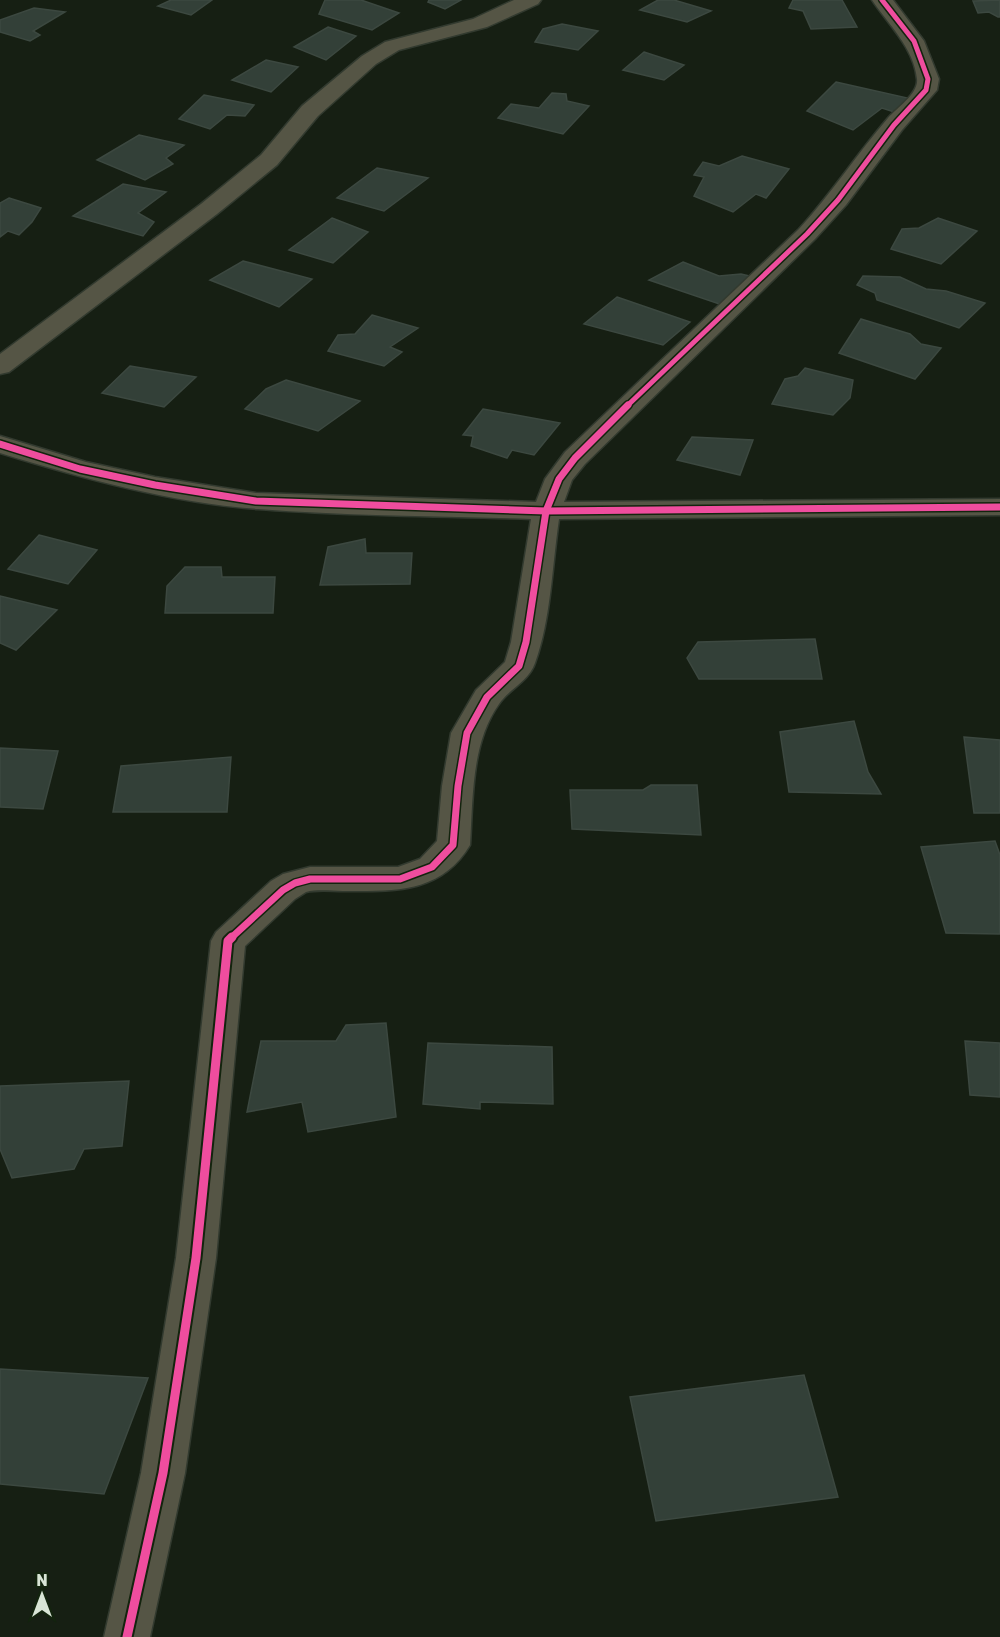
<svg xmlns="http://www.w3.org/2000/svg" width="1000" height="1637" font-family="Rubik,sans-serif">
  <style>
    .building { fill: #334038; stroke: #3c4840; stroke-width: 1.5 }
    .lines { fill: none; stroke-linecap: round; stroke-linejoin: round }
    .minor-casing { stroke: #323a2f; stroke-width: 3 }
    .minor { fill: #555545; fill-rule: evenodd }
    .cycleway-far2-casing { stroke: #13240e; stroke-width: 8 }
    .cycleway-far1-casing { stroke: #13240e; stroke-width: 10 }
    .cycleway-casing { stroke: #13240e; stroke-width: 13 }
    .cycleway-far2 { stroke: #ef4d9e; stroke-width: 5 }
    .cycleway-far1 { stroke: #ef4d9e; stroke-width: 7 }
    .cycleway { stroke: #ef4d9e; stroke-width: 9 }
  </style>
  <rect width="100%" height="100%" fill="#161f13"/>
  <g class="building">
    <polygon points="171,0 212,0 191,15 158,6"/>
    <polygon points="325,0 361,0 399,13 372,30 319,14"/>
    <polygon points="429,0 461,0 445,9 428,2"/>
    <polygon points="658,0 674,0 711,11 687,22 640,10"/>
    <polygon points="793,0 842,0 857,27 811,29 803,11 789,8"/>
    <polygon points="1000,0 1000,17 998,17 989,12 978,13 973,1"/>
    <polygon points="34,8 65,12 33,31 40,35 30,41 0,32 0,20"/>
    <polygon points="562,24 598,31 578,50 535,42 543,29"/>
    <polygon points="328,27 356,36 326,60 294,47"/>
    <polygon points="644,52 684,65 664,80 623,70"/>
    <polygon points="266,60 298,67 271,92 232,80"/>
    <polygon points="836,82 912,99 894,112 882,108 853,130 807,111"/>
    <polygon points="552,93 566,94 567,101 589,106 563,134 498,118 511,104 539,108"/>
    <polygon points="204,95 254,105 245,116 227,115 210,129 179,119"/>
    <polygon points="139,135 184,145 166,158 173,164 145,180 97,160"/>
    <polygon points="742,156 789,169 766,198 756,194 733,212 694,196 704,177 694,175 703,162 719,166"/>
    <polygon points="377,168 428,178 384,211 337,198"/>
    <polygon points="123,184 166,192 138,213 154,222 143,236 73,216"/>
    <polygon points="9,198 41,208 32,222 19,235 8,231 0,237 0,203"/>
    <polygon points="332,218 368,232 333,263 289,250"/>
    <polygon points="938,218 977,231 941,264 891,249 902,229 919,228"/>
    <polygon points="243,261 312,279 279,307 210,280"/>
    <polygon points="683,262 719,276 741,274 758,278 728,307 649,280"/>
    <polygon points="863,276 900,277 926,289 946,291 985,303 959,328 877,300 875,293 857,285"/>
    <polygon points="617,297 690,322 663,345 584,324"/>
    <polygon points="372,315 418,328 390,347 402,352 384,366 328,351 338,335 355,334"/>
    <polygon points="861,319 910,334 921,344 941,348 915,379 839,353"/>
    <polygon points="130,366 196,377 164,407 102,393"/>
    <polygon points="805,368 853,380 850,398 833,415 772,404 785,379 798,376"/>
    <polygon points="286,380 360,401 318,431 245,409 266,389"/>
    <polygon points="483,409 560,423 534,455 512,450 507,458 471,446 473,436 463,435"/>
    <polygon points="692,437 753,440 740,475 677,460"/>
    <polygon points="39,535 97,550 68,584 8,569"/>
    <polygon points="365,539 366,553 412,553 410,584 320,585 328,547"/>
    <polygon points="185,567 221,567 222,577 275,577 273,613 165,613 167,586"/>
    <polygon points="0,596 57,610 16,650 0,643"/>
    <polygon points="815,639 822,679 699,679 687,658 698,642"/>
    <polygon points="854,721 868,772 881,794 789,792 780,732"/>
    <polygon points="964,737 1000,740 1000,813 974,813"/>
    <polygon points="0,748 58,751 43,809 0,807"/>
    <polygon points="231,757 227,812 113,812 121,766"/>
    <polygon points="651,785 697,785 701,835 572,829 570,790 643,790"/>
    <polygon points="995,841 1000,855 1000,934 946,933 921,847"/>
    <polygon points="386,1023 396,1117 308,1132 302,1102 247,1112 261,1041 336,1041 346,1025"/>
    <polygon points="965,1041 1000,1043 1000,1097 970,1095"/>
    <polygon points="428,1043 552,1047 553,1104 480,1102 480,1109 423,1104"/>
    <polygon points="129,1081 122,1146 84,1149 74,1169 12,1178 0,1149 0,1086"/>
    <polygon points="0,1369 148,1378 104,1494 0,1484"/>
    <polygon points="804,1375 838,1497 656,1521 630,1397"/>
  </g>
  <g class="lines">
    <g class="minor-casing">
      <g id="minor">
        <polygon points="514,0 541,0 538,4 487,27 399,50 376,64 318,116 277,165 217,214 9,372 0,374 0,354 201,204 261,155 302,106 362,56 385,42 473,19"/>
        <path d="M872,0H893L924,41L939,79L937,90L902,130L846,205L815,239L585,464L572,480L564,502L1000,499V515L559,519C552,566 551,619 535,663C529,681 509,689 499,704C471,743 473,799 470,845C441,894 393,891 343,891C331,891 318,889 306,892L295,899L245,946L216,1258L185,1473L150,1637H104L141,1473L176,1258L211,941L216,932L271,881L283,874L310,867H398L420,859L437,841L442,786L451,733L476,690L505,662L511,642L531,519C440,516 348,516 258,509C173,503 81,478 0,453V436L86,462L155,477L256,493L536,502L545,479L565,452L799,229C831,194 857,154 888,118C897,108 919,93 917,79C914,48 888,24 872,0Z"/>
      </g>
    </g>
    <use href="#minor" class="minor"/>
    <g class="cycleway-far2-casing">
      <polyline id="cycleway-far2" points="627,406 807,234 838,200 894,125 926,90 928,79 914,41 882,0"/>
    </g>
    <g class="cycleway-far1-casing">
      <g id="cycleway-far1">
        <polyline points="0,444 80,469 155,485 256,501 546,511 1000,507"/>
        <polyline points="231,938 283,890 295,883 310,879 400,879 432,867 453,845 458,786 467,733 487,697 519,666 526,642 546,511 559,479 575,458 628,405"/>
      </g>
    </g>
    <g class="cycleway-casing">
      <polyline id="cycleway" points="127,1637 163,1473 196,1258 228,941 232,937"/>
    </g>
    <use href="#cycleway-far2" class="cycleway-far2"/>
    <use href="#cycleway-far1" class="cycleway-far1"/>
    <use href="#cycleway" class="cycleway"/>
  </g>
  <g transform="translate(42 1595)" stroke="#13240e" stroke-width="4.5" paint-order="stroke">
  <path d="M0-4.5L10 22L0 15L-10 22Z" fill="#d9e5d6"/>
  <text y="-9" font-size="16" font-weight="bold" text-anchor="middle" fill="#d9e5d6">N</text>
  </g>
</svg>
